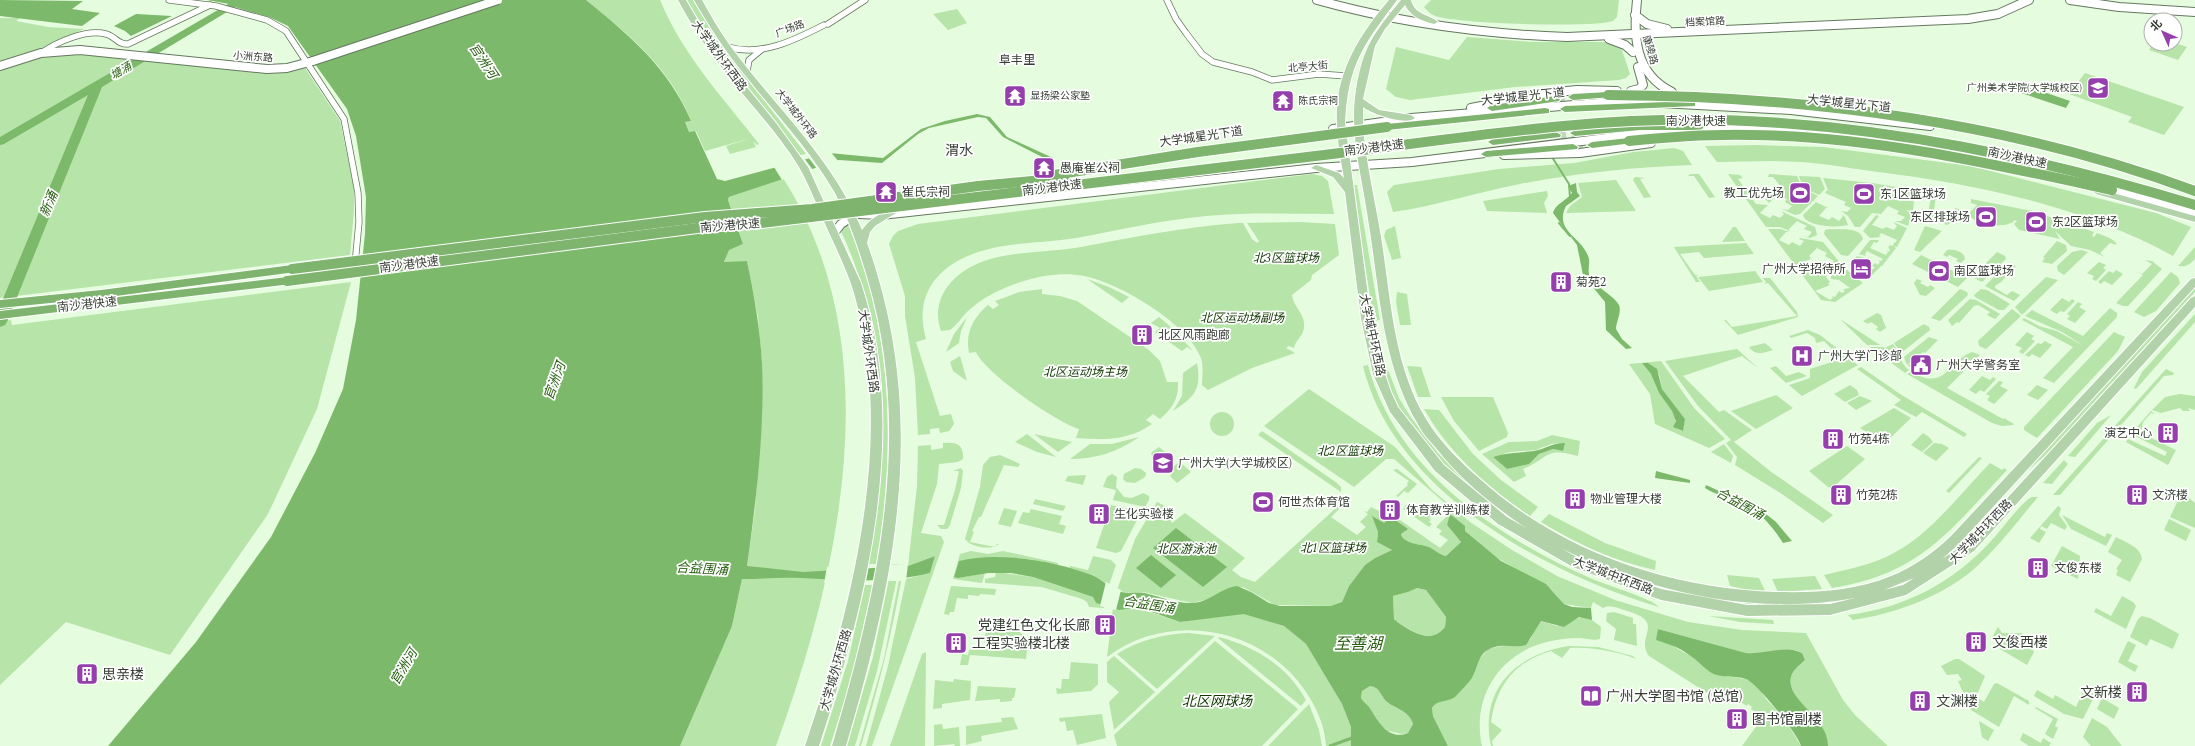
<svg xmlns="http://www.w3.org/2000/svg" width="2195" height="746" font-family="Spectral,'Noto Sans SC',serif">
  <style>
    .green { fill: #b6e4a9; fill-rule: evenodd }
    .water { fill: #7db96b; fill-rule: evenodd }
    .pier { fill: #e6fcdf }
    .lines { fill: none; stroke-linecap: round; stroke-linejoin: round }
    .stream-far1 { stroke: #7db96b; stroke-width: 2 }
    .stream { stroke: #7db96b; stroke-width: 3 }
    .river { fill: #7db96b; fill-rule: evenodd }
    .highway-tunnel { stroke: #c3d6bd; stroke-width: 10; stroke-dasharray: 10 5.5; stroke-linecap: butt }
    .street-casing { stroke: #65785f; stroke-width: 7 }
    .secondary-casing { stroke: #65785f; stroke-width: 10 }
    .primary-casing { stroke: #fff; stroke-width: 2 }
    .highway-casing { stroke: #fff; stroke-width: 2 }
    .street { stroke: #fff; stroke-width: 5.5 }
    .secondary { stroke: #fff; stroke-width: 8 }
    .primary { fill: #b2d2a9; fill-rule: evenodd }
    .highway { fill: #7fb46f; fill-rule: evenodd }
    .secondary-bridge-casing { stroke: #65785f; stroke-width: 10; stroke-linecap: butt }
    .highway-bridge-casing { stroke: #fff; stroke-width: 12; stroke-linecap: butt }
    .secondary-bridge { stroke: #fff; stroke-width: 8 }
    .highway-bridge { stroke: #7fb46f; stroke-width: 10 }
    .labels { text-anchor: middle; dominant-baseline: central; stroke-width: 3.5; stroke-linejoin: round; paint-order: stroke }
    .far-street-label { font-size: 10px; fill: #353e33; stroke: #fff }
    .far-poi-label { font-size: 10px; fill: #353e33; stroke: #fff; text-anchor: start }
    .far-water-label { font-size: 11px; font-style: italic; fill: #286011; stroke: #fff }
    .street-label { font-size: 12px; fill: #353e33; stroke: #fff }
    .far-quarter-label { font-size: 12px; fill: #353e33; stroke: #fff }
    .poi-label { font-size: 12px; fill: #353e33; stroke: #fff; text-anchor: start }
    .park-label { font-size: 12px; font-style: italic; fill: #113902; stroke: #fff }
    .water-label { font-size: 13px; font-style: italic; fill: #286011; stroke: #fff }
    .quarter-label { font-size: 14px; fill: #353e33; stroke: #fff }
    .near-poi-label { font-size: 14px; fill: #353e33; stroke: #fff; text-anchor: start }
    .near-park-label { font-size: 14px; font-style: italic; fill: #113902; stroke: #fff }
    .near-water-label { font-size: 16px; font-style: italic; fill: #286011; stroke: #fff }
  </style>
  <rect width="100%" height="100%" fill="#e6fcdf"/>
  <g class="green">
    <path d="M586,0H660C682,54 724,99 759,144L757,145L753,141L756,147L730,154L726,146L751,138L705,151L696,131L689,132L685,122L691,121C671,68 628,34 586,0Z"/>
    <path d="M687,0H693L719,43L806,154L800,155C763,104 715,57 687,0Z"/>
    <path d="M1431,0H1619L1617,17L1613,21C1595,28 1449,24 1433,15C1430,14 1427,10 1424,7Z"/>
    <polygon points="957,9 967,23 948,30 933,14"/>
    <polygon points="0,18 20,18 16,21 48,27 84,29 77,32 79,34 0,63"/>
    <polygon points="1467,37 1533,42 1611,42 1621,47 1630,74 1626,78 1619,80 1515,87 1410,100 1396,97 1386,89 1396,47 1449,60"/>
    <polygon points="2175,43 2187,47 2178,60 2149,50 2153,44"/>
    <polygon points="72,53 255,71 305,68 340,121 354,188 354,211 350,255 0,298 0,71 41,57"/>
    <polygon points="2085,73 2184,107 2164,135 2128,122 2132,117 2069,94"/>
    <path d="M1756,145L1823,147L1971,166L2156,213L2191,227L2173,256C2080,205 1975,184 1871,171C1847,168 1823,163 1799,162C1772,160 1744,162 1717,162L1705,146Z"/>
    <path d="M1674,148L1683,151L1692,165C1635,167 1577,173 1520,184C1478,192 1436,206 1393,212L1387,192L1394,185L1499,169L1574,163L1634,152Z"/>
    <path d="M1312,174L1322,176L1328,181L1334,214C1291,214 1249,212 1207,216C1162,220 1120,230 1076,238C1047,243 1017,242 989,249C943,260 912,290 926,339L916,342L940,416L951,414L954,424L949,431L940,433L939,428L930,429V434L918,435L915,378L905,316V296L889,244L893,236L898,231L918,224Z"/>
    <polygon points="1690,174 1699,174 1715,197 1709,198 1694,176 1688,176"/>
    <polygon points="1728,174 1740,175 1743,178 1738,179 1756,204 1768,205 1760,213 1770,218 1773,215 1780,218 1784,214 1781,211 1815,227 1817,235 1810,238 1802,236 1808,237 1812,232 1804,229 1807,226 1797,221 1789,229 1790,231 1780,227 1766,227"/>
    <polygon points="1769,174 1797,176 1802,188 1818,196 1800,214 1795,215 1782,209 1788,210 1792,206 1785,202 1787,199 1777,195 1769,203 1765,199 1770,198 1766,193 1779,192 1777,189 1782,188 1773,177 1768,177"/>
    <polygon points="1799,176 1820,177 1825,189 1819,195 1803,188"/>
    <polygon points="1635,177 1645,178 1640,179 1651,197 1644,198 1633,180"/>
    <path d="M783,178C891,347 840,570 776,746H680L732,626L742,579L747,566L755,510L762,396V363L758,318L747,261L724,263L728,250L743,244L728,200L729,197Z"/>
    <polygon points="1823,178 1872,183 1915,190 1913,211 1905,210 1912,213 1908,226 1895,221 1901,221 1905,217 1897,214 1899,211 1888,206 1881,214 1872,213 1860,227 1855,227 1848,216 1841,211 1847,212 1851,208 1844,205 1846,202 1825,193 1827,190 1836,193 1828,190"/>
    <polygon points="1616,180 1636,211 1566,213 1570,206 1582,197 1578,183"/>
    <polygon points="1352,185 1357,185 1380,320 1374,321"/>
    <polygon points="1547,191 1548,196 1544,203 1547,213 1487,211 1483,201"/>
    <polygon points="1932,192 1943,195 1936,194 1934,211 1953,217 1955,208 1962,210 1961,218 1947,225 1927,218"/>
    <path d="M1971,199L2032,211L2094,232L2092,236L2094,237L2097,233C2104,236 2114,238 2117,245L2110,243L2100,253L2105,257L2090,250L2071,246L2055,231L2060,239L2019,230L2014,224L2017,221L2015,220C2008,229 1977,226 1970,216V212L1977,205L1971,203Z"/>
    <path d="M1816,202L1828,208H1826L1819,216L1829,220L1832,217L1839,221L1843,216L1840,213L1845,217L1848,225C1838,228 1806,227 1803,215Z"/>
    <polygon points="1876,215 1879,216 1872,225 1883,229 1886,227 1894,230 1897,226 1893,222 1907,228 1897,247 1894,246 1896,248 1882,266 1879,265 1881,266 1867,280 1852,268 1851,263 1857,256 1864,258 1861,261 1859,260 1856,262 1859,264 1856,263 1853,266 1869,273 1872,271 1869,269 1872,270 1875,267 1872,266 1875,263 1878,265 1880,262 1878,260 1881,261 1883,259 1867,251 1865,254 1866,256 1859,254 1870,240 1879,240 1877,243 1874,242 1872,245 1874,246 1872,245 1870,248 1886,255 1888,252 1886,250 1889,252 1890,249 1888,248 1890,245 1893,246 1894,243 1893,242 1895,243 1897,240 1881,233 1879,236 1881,237 1870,238 1863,231"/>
    <path d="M846,220C894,330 895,447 877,564H869C888,451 890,332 839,227Z"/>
    <path d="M1301,222L1335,224L1339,255L1312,275L1311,280L1292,295C1293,307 1306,314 1304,328C1303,336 1295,341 1294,348L1289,346L1286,348L1295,353L1252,368L1208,390L1202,385C1202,376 1204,367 1201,358C1188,323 1119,283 1084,276C1065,272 1043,275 1024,281C1004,287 984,296 968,311C962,317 957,325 950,330L941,331C928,294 960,266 994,258C1022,251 1053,252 1081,247C1134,237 1185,227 1238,223H1243L1252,239L1257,243L1259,241L1247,223Z"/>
    <polygon points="1395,226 1401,258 1392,260 1384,236 1386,230"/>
    <polygon points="1925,226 1942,231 1920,252 1914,250"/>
    <polygon points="1733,227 1736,227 1745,241 1722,242"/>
    <polygon points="1768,229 1781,229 1789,232 1786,232 1779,240 1789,245 1792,242 1800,246 1804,241 1799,239 1800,238 1823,242 1841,264 1840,266 1833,268 1821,263 1830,265 1834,261 1825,256 1827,253 1817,248 1809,256 1811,258 1809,260 1807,260 1799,268 1810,273 1813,270 1822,275 1826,270 1818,266 1819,265 1829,270 1826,277 1830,282 1828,284 1830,285 1815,291 1830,300 1833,298 1832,296 1835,297 1839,291 1842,293 1845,291 1843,289 1850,288 1839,280 1831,279 1831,276 1841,270 1847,270 1863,283 1835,302 1821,300"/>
    <path d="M1829,229C1839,230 1860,226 1863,239L1848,256L1841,255L1824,234L1825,230Z"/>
    <polygon points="2057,241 2066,245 2067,251 2052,264 2042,262 2045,258 2043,257"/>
    <polygon points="1746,243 1754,254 1704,258 1699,252 1680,254 1695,275 1699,275 1696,276 1700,282 1696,282 1674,247"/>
    <path d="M2195,247V259C2189,265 2186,267 2178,266Z"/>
    <path d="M1947,250C1954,249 1964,251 1965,259L1961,263L1956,261L1958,259L1949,255L1947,257L1943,255Z"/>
    <polygon points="2081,250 2088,252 2064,275 2058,271 2057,266 2072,252"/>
    <polygon points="1997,252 2005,256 2006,259 1982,282 1972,277"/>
    <polygon points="1921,255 1967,278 1958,287 1912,264"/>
    <polygon points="2145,260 2152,261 2162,269 2128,306 2123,306 2116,303 2143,275 2135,271 2142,274 2152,264"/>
    <polygon points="2099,262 2106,265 2103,268 2106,270 2096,281 2092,279 2094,276 2087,273"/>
    <polygon points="2007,264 2016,266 2001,282 1995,286 1995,288 2007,295 2012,291 2020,295 2014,301 1985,286"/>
    <polygon points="2116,270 2123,274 2112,285 2104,281 2101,284 2098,282 2109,271 2113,273"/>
    <polygon points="1755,271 1763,282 1709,291 1698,277"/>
    <polygon points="2171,272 2178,277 2180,283 2156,311 2144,317 2134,312"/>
    <polygon points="2046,277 2058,280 2022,315 2015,307"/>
    <polygon points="1763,278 1770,278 1797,312 1798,317 1738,335 1724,320 1726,320 1732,327 1797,316 1768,283 1764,284 1766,282"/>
    <polygon points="1087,279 1109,287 1129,297 1122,303"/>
    <polygon points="1917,279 1922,281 1920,283 1928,287 1930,285 1935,288 1926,296 1920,295 1914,283"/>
    <polygon points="2195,279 2195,292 2047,454 2026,472 2019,469"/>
    <polygon points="351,282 317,409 268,514 170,655 66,622 0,685 0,321 11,320 12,325"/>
    <path d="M1042,289V294L1060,296L1077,301L1149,350L1160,361L1167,382H1178C1179,398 1172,409 1160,419L1153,414L1146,420L1152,424C1129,441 1102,440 1076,438L1079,429C1056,422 985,373 976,352L969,353C965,333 973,318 988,305L993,309L999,305L995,301L1019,292Z"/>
    <polygon points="1960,289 1967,292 1968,295 1940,321 1931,318"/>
    <polygon points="1981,289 1987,290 2010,304 2004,310 1999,310 1975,297 1974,295"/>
    <polygon points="1397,292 1407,294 1411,325 1400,325 1396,302"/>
    <polygon points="2062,298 2069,302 2072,299 2075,301 2064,312 2060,311 2057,314 2050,310"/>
    <polygon points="1970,299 1976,300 2000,314 1995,319 1987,315 1990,312 1978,305 1974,306 1959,323 1957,322 1952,326 1948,320"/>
    <polygon points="2078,302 2082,304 2079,307 2086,311 2075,323 2067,319 2070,316 2067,314"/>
    <polygon points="2110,308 2117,313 2117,317 2054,383 2043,378 2073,347 2022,320 2024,318 2039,326 2057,331 2084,346 2062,332 2025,316 2032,310 2083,336"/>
    <polygon points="2012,309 2021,316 1986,349 1979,346 1978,341"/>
    <polygon points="1877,313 1881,315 1886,328 1880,332 1876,329 1878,327 1871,322 1868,324 1863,321"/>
    <polygon points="2195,314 2195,322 2136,389 2134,388 2142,372"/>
    <polygon points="967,317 961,331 959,343 946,352 954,334"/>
    <polygon points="1159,317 1171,327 1193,351 1187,347 1182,351 1169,342 1173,337 1168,341 1155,332 1160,328 1151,323"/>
    <polygon points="1840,319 1880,345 1867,345"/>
    <polygon points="1924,324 1929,327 1930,330 1901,353 1894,343"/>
    <polygon points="1808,330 1820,335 1858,365 1802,396 1789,385 1810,378 1810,369 1835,361 1826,352 1833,350 1824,341 1816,343 1815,338 1807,333 1791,338 1789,336"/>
    <polygon points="2027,332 2034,336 2031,339 2035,341 2023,354 2019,352 2022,348 2015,345"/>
    <polygon points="2114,332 2125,337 2118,351 2037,438 2024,430 2024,427"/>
    <polygon points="1929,337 1938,340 1925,353 1923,352 1908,364 1914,367 1912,369 1906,363 1904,357"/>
    <polygon points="2045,341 2052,345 2040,358 2032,354 2029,357 2025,355 2038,343 2041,344"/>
    <path d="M1765,343L1773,350C1764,353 1755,356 1749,347Z"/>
    <path d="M1893,344C1900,352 1899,362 1909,370L1905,373L1870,347H1882L1885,348Z"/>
    <polygon points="1737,349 1759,369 1742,356 1683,376 1719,412 1724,410 1752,430 1734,442 1770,471 1833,515 1823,523 1782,494 1735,465 1737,457 1726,443 1731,440 1698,406 1665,361"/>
    <path d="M1972,352L1980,355L1947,388L2003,419L2004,418L2014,424L2013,425L2002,426L1992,423L1907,374L1911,372C1947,392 1947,361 1972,352Z"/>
    <polygon points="960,356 967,381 953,371 950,362"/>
    <path d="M1661,361L1694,408L1725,439L1709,448L1655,424L1650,394L1629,364ZM1642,363H1648L1659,374L1662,389L1685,419L1682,431L1674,427L1676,419L1672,411L1659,393L1652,375Z"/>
    <polygon points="1381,362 1385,362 1399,398 1410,416 1438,453 1470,484 1611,567 1763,599 1765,606 1696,598 1645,585 1586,563 1522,530 1454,478 1400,410 1387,383"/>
    <path d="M1197,363C1202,390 1194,397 1173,411L1182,396L1183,373Z"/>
    <path d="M1368,365C1395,469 1497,537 1590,578C1603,584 1653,599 1659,607C1545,573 1393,491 1363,366Z"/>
    <polygon points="1407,366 1421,367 1431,397 1418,397"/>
    <polygon points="1776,366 1786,376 1799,372 1807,376 1786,383 1770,368"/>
    <polygon points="1861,367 1900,394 1967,434 1964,437 1922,412 1916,417 1894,405 1901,400 1857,369"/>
    <polygon points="2166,369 2174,373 2173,375 2164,376 2060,495 2053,495"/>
    <polygon points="1982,376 1990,380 1993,377 1996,379 1984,392 1980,390 1976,394 1969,390"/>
    <polygon points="1999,381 2003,382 2000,386 2008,390 1994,404 1987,400 1990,396 1986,394"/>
    <polygon points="1850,385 1857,390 1859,395 1845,402 1834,394"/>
    <polygon points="2037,385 2048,390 2038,400 2027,395"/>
    <path d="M1309,389L1395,447L1432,490L1470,522L1512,550L1557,576L1615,600L1688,622L1742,630L1806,633L1843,700L1855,715L1888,746H1828C1829,719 1785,700 1791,677C1793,669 1800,665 1805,660L1802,653L1795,650L1759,654L1746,653L1658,629L1673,646L1692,657L1711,672L1719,675L1746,679L1757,685L1766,699L1784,718L1801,746H1742L1763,717L1751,709L1752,707L1748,704L1747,706L1728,694L1723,703L1649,656C1634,636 1669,622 1624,610C1617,608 1610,604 1603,608L1593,602L1591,608L1564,604L1552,590L1494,556L1465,531L1451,514L1447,525L1461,542L1446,556C1440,555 1435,550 1429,547C1421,544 1403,545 1401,534L1407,529L1384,524L1373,517L1378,532L1377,542L1392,550L1375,558L1365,565L1349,586L1342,602L1335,606L1275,605L1243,587L1225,590L1209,599L1192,603L1143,592H1124L1117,590L1135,539L1157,502L1169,508L1167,512L1172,523L1185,513L1245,558L1232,570L1241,577L1255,582L1348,497L1350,498L1331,517L1357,535L1366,527L1360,522L1368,514L1364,511L1367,512L1371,507L1383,513L1382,515L1386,517L1390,513L1440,548L1448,540L1439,534L1442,531L1436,527L1453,510L1394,459H1386L1354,487L1264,426Z"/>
    <polygon points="2180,394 2195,396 2195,410 2188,408 2190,411 2183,411 2180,408 2161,413 2152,410 2165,397"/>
    <polygon points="1776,395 1793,408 1756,429 1731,411"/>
    <polygon points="1860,396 1872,401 1856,410 1847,403"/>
    <polygon points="1441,397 1493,397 1508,433 1507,437 1479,451 1454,421"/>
    <polygon points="1894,408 1911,418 1885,443 1860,428"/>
    <path d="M1424,409L1439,410L1473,454L1501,480L1538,507L1530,516C1488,488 1449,453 1424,409Z"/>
    <polygon points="2151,411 2155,414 2151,413 2143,422 2141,433 2176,450 2168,465 2126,442 2128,439 2165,456 2167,452 2131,434"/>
    <circle cx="1222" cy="424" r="12"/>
    <polygon points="2111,415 2075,457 2068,456 2097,423"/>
    <polygon points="1262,431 1337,483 1341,487 1341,492 1258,435"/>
    <polygon points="1923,433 1929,437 1933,442 1922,452 1911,445"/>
    <polygon points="1027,434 1056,457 1037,452 1015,442"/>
    <polygon points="1034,434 1072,442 1058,452"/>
    <path d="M1552,435L1580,441L1578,456C1544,447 1551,457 1523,469L1526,476L1514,482L1482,454L1509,442L1537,441ZM1551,444L1564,443L1563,451L1553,449L1539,454L1529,464L1507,469L1493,457L1510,452L1536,450Z"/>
    <path d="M1139,437C1118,452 1096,459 1070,459L1090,444H1112Z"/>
    <path d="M943,443C956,442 964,444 963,459L958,462L939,464L937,484L921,533L941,536L944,542L872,746H866L888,666L906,579L930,573L935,556L908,566L917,486L918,446L931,445V450L943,448Z"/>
    <polygon points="1934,443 1942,444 1949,448 1936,461 1923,453"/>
    <polygon points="1724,444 1733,456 1731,463 1711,452"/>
    <polygon points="1847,446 1865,459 1832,488 1828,487 1809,471"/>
    <polygon points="1159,447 1175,460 1168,465 1164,459 1159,459 1157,462 1161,466 1157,469 1151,453"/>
    <path d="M1000,455L1020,464L1018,467L1004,465L981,517H979L972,531L974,532L970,542L995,547L997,544H999C992,551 970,547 965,539L980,487L983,465L990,457Z"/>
    <polygon points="1979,457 1982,458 1949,493 1946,491"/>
    <polygon points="2064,460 2068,464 2052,484 2043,483"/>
    <polygon points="1178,463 1181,463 1191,472 1177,483 1170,476 1174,471 1173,467"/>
    <path d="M1990,463L2002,470L2004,468L2007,470C1950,530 1921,574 1832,588L1824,575C1845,570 1866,566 1886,557C1928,538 1958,496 1990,463Z"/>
    <polygon points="961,468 963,471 961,488 950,525 947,529 941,529 937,525 944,525 955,490 959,471 953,471"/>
    <polygon points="1135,468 1141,469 1146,473 1145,477 1135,483 1126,482 1123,479 1124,474"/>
    <polygon points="1397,469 1417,484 1408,493 1404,491 1398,497 1396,496 1408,485 1407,483 1409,481 1393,470"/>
    <polygon points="1112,474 1117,477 1116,487 1124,497 1132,498 1143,493 1149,496 1149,500 1145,507 1113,500 1116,490 1103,487 1107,477"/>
    <polygon points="1086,475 1083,485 1065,481 1068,476"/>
    <polygon points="2182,492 2195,503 2195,528 2170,517"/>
    <path d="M2032,497H2038C2016,523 1994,553 1968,574C1935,599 1893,614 1853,620L1848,615C1904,608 1953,583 1991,541C1999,533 2023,500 2032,497Z"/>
    <polygon points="1035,499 1066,506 1063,511 1033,504"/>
    <polygon points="1407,504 1432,515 1429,518 1431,520 1429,522 1432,524 1429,527 1403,509"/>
    <polygon points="1111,505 1142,512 1139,516 1132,513 1130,516 1137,520 1121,551 1116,553 1096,548"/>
    <polygon points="2058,506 2061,508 2059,515 2067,526 2065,530 2051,523 2047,529 2041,526 2040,529 2046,532 2039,543 2030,538"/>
    <polygon points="1004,508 1017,511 1011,527 998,524"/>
    <polygon points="1031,509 1062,516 1059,524 1066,526 1063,534 1018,523 1023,512 1029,513"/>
    <path d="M1549,514L1605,543L1656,561L1655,570C1614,561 1577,544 1541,522Z"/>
    <polygon points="2062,515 2105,537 2107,533 2112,535 2106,546 2071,529"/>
    <polygon points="2169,519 2191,530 2186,541 2164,530"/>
    <path d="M2116,537C2125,542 2141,547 2142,559L2130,582L2116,575L2118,570L2116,569L2122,560L2108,552Z"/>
    <polygon points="2062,546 2080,556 2078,579 2051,566"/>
    <polygon points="971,551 988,554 1003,551 1058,563 1058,565 1029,559 996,557 958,578 985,573 982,583 953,579 960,554"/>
    <polygon points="1093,556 1111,560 1116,565 1109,585 1093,575 1069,569 1070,566 1088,570"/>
    <polygon points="892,564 900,564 877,671 855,746 847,746 873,657"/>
    <path d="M902,564H904C894,626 879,686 861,746H859L884,658Z"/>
    <polygon points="996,572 1033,577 1093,597 1096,603 1105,605 1104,608 1089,607 1087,602 1082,599 1042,587 985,583 985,579 995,577"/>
    <polygon points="1727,575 1759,578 1765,591 1752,591 1730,586"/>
    <polygon points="1815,576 1822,589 1778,592 1772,579"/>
    <polygon points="865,585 873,585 850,683 830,746 821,746 848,661"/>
    <polygon points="951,586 996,589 995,595 980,594 979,596 968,595 968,599 957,598 954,612 950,612 949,615 944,614"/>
    <path d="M1416,588L1426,590L1446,617L1445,627C1434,640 1424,637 1411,630C1405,627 1399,624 1394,619L1393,596L1408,592Z"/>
    <polygon points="2122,596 2133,602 2136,606 2126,629 2094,612 2096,608 2111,616"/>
    <path d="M1113,608H1137L1180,622L1236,614H1250L1284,626L1306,644L1342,704L1351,727V746H1326C1325,727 1317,708 1306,692C1263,627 1169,610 1107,657Z"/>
    <polygon points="1614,612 1633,618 1633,624 1636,624 1637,646 1614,640 1616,629 1606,621 1607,613"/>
    <polygon points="1708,616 1773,620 1774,624 1740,622"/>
    <polygon points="2142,616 2150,618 2179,634 2173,649 2150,639 2147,646 2130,637 2138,619"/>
    <path d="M1581,617L1592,620L1601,627L1600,639C1594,641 1585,638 1579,638C1570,638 1560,639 1551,641C1501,651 1471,696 1482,746H1448L1433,716L1432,708L1436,702L1472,678L1478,661L1488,649L1530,640L1535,629L1541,621L1557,626Z"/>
    <polygon points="987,627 1017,629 1029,642 1023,645 1012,643 1008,645 1008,643 997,644 997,642 986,643 984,641"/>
    <polygon points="1998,627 2002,633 2022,633 2034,652 2027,665 2000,649 2001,645 1991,639"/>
    <path d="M1189,633L1215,636L1157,689L1117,654C1139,640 1163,634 1189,633Z"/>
    <path d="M1219,637C1256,647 1287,666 1306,700L1301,706L1218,638Z"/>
    <polygon points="1215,641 1298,709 1262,746 1117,746 1114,735"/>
    <polygon points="2128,641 2136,645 2128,661 2138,666 2135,672 2118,662"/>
    <path d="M1569,646L1598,647L1633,656L1636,659C1615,651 1593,647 1570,648L1562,658L1551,651C1514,662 1497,685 1491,722L1502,730L1492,741L1493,746H1491C1479,689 1516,654 1569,646Z"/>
    <polygon points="985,647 1027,650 1026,659 970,655 968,665 960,665 962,654 968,655 969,650"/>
    <polygon points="926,652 925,746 890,746 922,654"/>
    <polygon points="1114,656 1155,692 1114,730 1109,702 1119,692 1107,682 1107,662"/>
    <polygon points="1955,659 1959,659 1985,676 1976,697 1984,702 1994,684 1997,683 2029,701 2029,705 2014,696 1999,727 1971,710 1958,681 1962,680 1958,674 1947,675 1941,666"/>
    <polygon points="1071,662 1098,664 1098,684 1091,691 1057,694 1056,688 1061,689 1062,679 1069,679"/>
    <polygon points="954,679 971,681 970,700 942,704 942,708 933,709 935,680 953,682"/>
    <polygon points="978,686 1016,688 1014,698 1012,698 1012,701 1000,702 1000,699 975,701"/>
    <path d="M1370,686C1380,687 1380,695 1386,701C1395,709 1409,710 1413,724L1408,733L1402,734L1388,731L1378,723L1361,699L1362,691Z"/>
    <polygon points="2037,690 2053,699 2055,695 2076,707 2084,690 2095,695 2083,719 2064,714 2034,696"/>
    <polygon points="2102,698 2119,708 2114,719 2097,709"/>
    <polygon points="1309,704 1319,730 1322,746 1268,746"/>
    <polygon points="2036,707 2058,719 2055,726 2058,728 2053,739 2045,734 2053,719 2035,708"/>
    <polygon points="1102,714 1106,738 1077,745 1073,730 1067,731 1065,721 1060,722 1059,718"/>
    <polygon points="1013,717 1018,729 981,736 982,741 966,745 966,726 1002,722 1001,718"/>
    <polygon points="2092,718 2107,727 2122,746 2091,746 2083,737"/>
    <polygon points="1979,721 1994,730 1988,741 1982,737"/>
    <polygon points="942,724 943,729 959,727 960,746 955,746 954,744 934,746 934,725"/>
    <polygon points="2023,733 2041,743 2043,738 2051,743 2049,746 2029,746 2020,740"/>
  </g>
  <g class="water">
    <polygon points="0,0 83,1 72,9 100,13 82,26 0,16"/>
    <path d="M207,0H586C629,35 669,68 691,121L685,122L689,132L695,131L717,179L725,181L829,153L883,158L921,129L945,121L977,114L990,117L1007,137L1053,158L1050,161L1003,137L986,118L978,117L929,128L918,134L882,163L839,160L729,197L728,200L743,244L729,250L724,262L747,261C754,295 760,328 762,363C765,427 756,502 747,566L803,572L908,566L935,556L930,573C888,584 843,580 801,578C781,577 761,579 742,579L732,626L680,746H108L196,642L271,537L315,453L343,389L356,320L365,234L366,197L356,136L347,109L288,26L269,17L231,6L219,11L229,4Z"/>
    <polygon points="136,14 172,16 131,36 125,31 114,26"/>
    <polygon points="2023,85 2070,101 2066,108 2018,92"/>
    <path d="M1576,183L1577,192L1580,196L1566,206C1553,232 1584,237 1589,259C1590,266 1586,273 1592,280C1599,289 1614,296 1619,305C1622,312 1616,322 1616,329L1622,339L1632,348L1626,349L1606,330L1605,302L1583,275L1577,245L1553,213C1555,204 1566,201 1572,193L1568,186Z"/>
    <polygon points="1642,363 1648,363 1657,369 1662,389 1685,419 1683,431 1673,427 1676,421 1672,411 1659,393 1651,374"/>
    <path d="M1565,443L1563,451L1553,449L1539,454L1529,464L1507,469L1493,457C1507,452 1520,453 1534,451C1546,449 1551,443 1565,443Z"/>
    <polygon points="1656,471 1690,480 1690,483 1655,478"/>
    <path d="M1706,485L1761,510L1776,522L1792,541L1783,543C1772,526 1759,510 1740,502C1728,497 1716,495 1705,488Z"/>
    <path d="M1450,514L1465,526V531L1501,561L1546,584L1564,604L1572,607L1591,608L1592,620L1579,617L1564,627L1541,621L1526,645C1516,648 1505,644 1495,647C1478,651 1479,665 1472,678C1470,681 1459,693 1456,696C1448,703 1437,699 1432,708L1433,716L1448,746H1351V727L1342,704L1306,644L1284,626L1244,614L1180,622L1143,609L1132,608L1119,610L1096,603L1093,597L1033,577L1011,573H988L958,578L954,577L959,561C998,551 1055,561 1092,575C1102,579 1110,589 1121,592C1129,594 1139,591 1148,594C1161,597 1176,603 1189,603C1208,604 1220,588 1237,586L1251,592L1269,603L1280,606H1331L1342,602L1349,586L1365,565L1375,558L1392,550L1377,542L1378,532L1372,516L1384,523L1391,517L1408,529L1401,534C1403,544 1421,544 1429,547C1435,550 1440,555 1446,556L1461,542L1447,525ZM1417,588L1426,590L1446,617L1445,627C1434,640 1424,637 1410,630C1405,627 1399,624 1394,619L1393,596L1408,592ZM1370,686C1380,687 1380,695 1386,701C1395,709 1409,710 1413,724L1408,733C1388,741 1378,721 1369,707C1367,704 1363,702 1361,698L1362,691Z"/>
    <polygon points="1176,528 1227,567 1203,587 1153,548"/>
    <polygon points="1151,555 1176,575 1161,588 1136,568"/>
    <path d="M1658,629L1746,653C1765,655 1785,644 1802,653L1805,660C1800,665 1793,669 1791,677C1785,700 1829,718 1828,746H1801C1798,734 1757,683 1746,679C1735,675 1721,679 1710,672C1703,667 1697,660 1689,655C1679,647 1668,644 1656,640Z"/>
  </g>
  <g class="pier">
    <polygon points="830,151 839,162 817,169 808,157"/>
    <polygon points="804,158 813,170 782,180 774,167"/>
    <polygon points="908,564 906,581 874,581 877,565"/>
    <polygon points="869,565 866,582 824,583 827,567"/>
    <polygon points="1106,582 1121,590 1116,610 1100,606"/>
  </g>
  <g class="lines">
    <g class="stream-far1">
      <polyline points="1552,157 1569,184 1570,197"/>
      <polyline points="1559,223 1570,236"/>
    </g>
    <polyline class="stream" points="1330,746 1352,738"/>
    <polygon class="river" points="235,0 247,0 102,87 7,322 5,325 0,327 0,306 88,95 4,144 0,145 0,137"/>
    <g class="highway-tunnel">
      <polyline points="1555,99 1573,97"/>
      <polyline points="1556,135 1575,133"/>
      <polyline points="1573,147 1592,145"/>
    </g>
    <g class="street-casing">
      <g id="street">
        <polyline points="169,0 216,6 267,20 286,31 344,119 358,193 359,222 355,264"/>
        <polyline points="1167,0 1176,19 1186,33 1202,54 1213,62 1252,72 1272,80 1319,74 1346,76"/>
        <polyline points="828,24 865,0"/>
        <path d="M728,47C761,57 795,40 824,25"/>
        <path d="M41,53C57,42 86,29 106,34C115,36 118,45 128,44L210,5"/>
        <polyline points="747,71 749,60 761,50"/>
      </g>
    </g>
    <g class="secondary-casing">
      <g id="secondary">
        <path d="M1317,0C1399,23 1482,34 1567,37L1968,19L1998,14L2029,0"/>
        <path d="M1637,0C1633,37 1635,74 1672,92"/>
        <polyline points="2070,0 2119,7 2195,12"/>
        <polyline points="1635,15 1647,24 1667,29"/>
        <polyline points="1609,39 1625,45 1633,52"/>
        <polyline points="0,66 41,53 80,50 267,69 287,68 313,61"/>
        <polyline points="1631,91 1639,89 1643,85 1638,67"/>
        <polyline points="1471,108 1547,93 1577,90 1617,91"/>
        <polyline points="1333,129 1411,118 1624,101 1791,110 1930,126"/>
        <polyline points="1504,155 1580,153 1651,143"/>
        <polyline points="2104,187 2195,214"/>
        <polyline points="859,214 881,215 1316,168 1412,162 1679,129 1718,128 1802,132"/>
        <polyline points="834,233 841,224 859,212"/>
      </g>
    </g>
    <g class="primary-casing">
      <g id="primary">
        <path d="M678,0H686L711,43L776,123L808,167L861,283C910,430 866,604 819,746H805C852,607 896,439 854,293C847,270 836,248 826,226C817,206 810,186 799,167C777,131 747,101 722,68C705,47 691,24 678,0Z"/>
        <path d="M694,0H702C711,16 720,32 731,47C776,108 833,159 862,230C869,220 879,213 891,210L896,213L875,226L870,232L867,243C929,416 896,575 846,746H832C877,595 914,436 868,280C859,250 850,221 835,193C810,150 775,113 744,74C725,51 709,26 694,0Z"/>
        <path d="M1389,0H1397C1363,46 1348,64 1345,123L1371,318L1379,356L1391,392L1398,407L1444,465L1507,517L1526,528C1492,505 1461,480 1436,448C1430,441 1423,434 1419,426C1381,363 1380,290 1368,219C1362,176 1349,134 1356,90C1363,46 1374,33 1401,0H1411C1415,15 1428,14 1438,22L1434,24C1422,21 1411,17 1405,5L1385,29L1375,46L1363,99L1379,110L1411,115L1415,118C1406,126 1372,114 1363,107V126C1366,164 1375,200 1381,237C1391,299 1393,364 1426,419C1440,442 1460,462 1480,479C1561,552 1668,588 1776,592C1815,593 1855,591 1891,576C1914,567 1933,553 1951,536L2191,279L2195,278V287L1959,544L1942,559L1966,543L2191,298L2195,296V307L1974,551L1906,595L1830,615L1747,616L1661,600L1573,567L1498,524L1435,471L1390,412L1373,374L1361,318L1345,192L1333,177L1311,168L1316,165L1319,166L1339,173L1344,178C1341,160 1337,141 1337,123C1334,75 1359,35 1389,0ZM1561,548C1649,593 1757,616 1855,598L1830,604L1747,605L1661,589L1582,560ZM1914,578L1903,585L1884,590Z"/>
        <polygon points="2099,189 2195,216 2195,222 2096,194 2094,192 2096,190"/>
      </g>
    </g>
    <g class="highway-casing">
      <g id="highway">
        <polygon points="1608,92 1612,93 1612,97 1573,100 1568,97 1573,94"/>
        <polygon points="1555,96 1560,99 1559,101 1492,111 1487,108 1492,105"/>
        <polygon points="1691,101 1695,102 1695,106 1565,112 1560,109 1565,106"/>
        <polygon points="1545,108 1549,109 1549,113 1387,130 1382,127 1387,124"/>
        <polygon points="1640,124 1700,124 1705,127 1700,130 1640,130 1575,136 1570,133 1575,130"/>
        <polygon points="1556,132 1561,135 1560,137 1493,145 1488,142 1493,139"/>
        <polygon points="1629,138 1633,139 1634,141 1633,143 1592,148 1587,145 1592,142"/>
        <polygon points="1573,144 1578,147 1577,149 1486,157 1481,154 1486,151"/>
        <polygon points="292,265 298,269 296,272 101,298 0,308 0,300 101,290"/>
        <polygon points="287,277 293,281 291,284 0,319 0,311"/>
      </g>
    </g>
    <use href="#street" class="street"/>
    <use href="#secondary" class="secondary"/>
    <use href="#primary" class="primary"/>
    <use href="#highway" class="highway"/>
    <g class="secondary-bridge-casing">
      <polyline id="secondary-bridge" points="313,61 498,0"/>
    </g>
    <g class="highway-bridge-casing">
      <g id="highway-bridge">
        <path d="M1608,95C1808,96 2007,121 2195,191"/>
        <path d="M1629,141C1669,137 1709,134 1750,135C1872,136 1993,164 2112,190"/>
        <polyline points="1054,175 1198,152 1387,127"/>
        <polyline points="292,269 705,217 812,209 978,186 1064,178"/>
        <path d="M287,281L705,227L761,223C951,200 1142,177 1332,154C1462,138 1593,116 1724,120C1885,125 2041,158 2195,205"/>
      </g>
    </g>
    <use href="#secondary-bridge" class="secondary-bridge"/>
    <use href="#highway-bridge" class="highway-bridge"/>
  </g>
  <defs>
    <g id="university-square" transform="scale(1.15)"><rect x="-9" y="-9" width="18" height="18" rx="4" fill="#953fac" stroke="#fff"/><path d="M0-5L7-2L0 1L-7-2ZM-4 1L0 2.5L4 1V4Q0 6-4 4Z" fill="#fff"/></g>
    <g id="temple-square" transform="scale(1.15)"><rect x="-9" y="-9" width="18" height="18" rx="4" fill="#953fac" stroke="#fff"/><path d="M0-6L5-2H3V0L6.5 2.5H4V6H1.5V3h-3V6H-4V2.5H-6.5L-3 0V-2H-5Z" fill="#fff"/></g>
    <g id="stadium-square" transform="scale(1.15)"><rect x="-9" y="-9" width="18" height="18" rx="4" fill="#953fac" stroke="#fff"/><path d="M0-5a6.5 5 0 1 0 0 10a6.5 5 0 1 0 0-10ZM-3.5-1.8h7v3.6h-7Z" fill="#fff"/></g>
    <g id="hotel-square" transform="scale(1.15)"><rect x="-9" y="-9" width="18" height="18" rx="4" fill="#953fac" stroke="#fff"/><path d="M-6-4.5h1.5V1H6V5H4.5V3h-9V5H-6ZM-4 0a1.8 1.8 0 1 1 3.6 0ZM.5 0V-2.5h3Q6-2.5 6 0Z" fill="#fff"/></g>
    <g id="building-square" transform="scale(1.15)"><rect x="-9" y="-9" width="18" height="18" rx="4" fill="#953fac" stroke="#fff"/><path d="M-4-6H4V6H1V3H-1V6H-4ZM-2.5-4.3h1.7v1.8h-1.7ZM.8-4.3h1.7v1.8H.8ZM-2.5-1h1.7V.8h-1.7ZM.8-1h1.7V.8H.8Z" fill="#fff"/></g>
    <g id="hospital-square" transform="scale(1.15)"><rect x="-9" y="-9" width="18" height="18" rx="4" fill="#953fac" stroke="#fff"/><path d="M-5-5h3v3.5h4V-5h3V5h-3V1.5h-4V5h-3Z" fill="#fff"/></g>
    <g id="civic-square" transform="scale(1.15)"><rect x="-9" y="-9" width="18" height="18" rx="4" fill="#953fac" stroke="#fff"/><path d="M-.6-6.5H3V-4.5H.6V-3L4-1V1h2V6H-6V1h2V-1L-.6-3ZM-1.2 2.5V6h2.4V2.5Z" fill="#fff"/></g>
    <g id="library-square" transform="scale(1.15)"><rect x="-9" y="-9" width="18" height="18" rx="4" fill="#953fac" stroke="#fff"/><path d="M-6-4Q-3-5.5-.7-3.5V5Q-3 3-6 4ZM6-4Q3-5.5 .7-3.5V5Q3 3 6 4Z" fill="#fff"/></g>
  </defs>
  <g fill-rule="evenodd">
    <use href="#university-square" x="2098" y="88"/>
    <use href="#temple-square" x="1015" y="96"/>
    <use href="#temple-square" x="1283" y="101"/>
    <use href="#temple-square" x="1044" y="168"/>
    <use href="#temple-square" x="886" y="192"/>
    <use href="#stadium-square" x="1800" y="193"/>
    <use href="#stadium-square" x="1864" y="194"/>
    <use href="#stadium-square" x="1986" y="217"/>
    <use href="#stadium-square" x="2036" y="222"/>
    <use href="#hotel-square" x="1861" y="269"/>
    <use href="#stadium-square" x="1939" y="271"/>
    <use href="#building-square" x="1561" y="282"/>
    <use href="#building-square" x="1142" y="335"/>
    <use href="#hospital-square" x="1802" y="356"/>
    <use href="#civic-square" x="1921" y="365"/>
    <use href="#building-square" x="2168" y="433"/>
    <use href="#building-square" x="1833" y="439"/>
    <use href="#university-square" x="1163" y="463"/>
    <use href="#building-square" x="1841" y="495"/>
    <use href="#building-square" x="2137" y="495"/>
    <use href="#building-square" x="1575" y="499"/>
    <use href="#stadium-square" x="1263" y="502"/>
    <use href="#building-square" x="1390" y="510"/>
    <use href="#building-square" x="1099" y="514"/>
    <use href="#building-square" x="2038" y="568"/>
    <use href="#building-square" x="1105" y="625"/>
    <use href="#building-square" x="1976" y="642"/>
    <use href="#building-square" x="956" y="643"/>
    <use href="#building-square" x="87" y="674"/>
    <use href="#building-square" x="2137" y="692"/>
    <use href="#library-square" x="1591" y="696"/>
    <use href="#building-square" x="1920" y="701"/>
    <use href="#building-square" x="1737" y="719"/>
  </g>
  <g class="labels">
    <g class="far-street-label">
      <text transform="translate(1705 22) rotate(-3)">档案馆路</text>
      <text transform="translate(790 29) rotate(-21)">广场路</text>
      <text transform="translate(1650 50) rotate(73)">康陵路</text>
      <text transform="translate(253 57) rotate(4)">小洲东路</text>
      <text transform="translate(1308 67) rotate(-5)">北亭大街</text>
      <text transform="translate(796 114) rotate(52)">大学城外环路</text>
    </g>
    <g class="far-poi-label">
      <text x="2082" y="88" text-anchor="end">广州美术学院(大学城校区)</text>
      <text x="1030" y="96">显扬梁公家塾</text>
      <text x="1298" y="101">陈氏宗祠</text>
    </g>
    <g class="far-water-label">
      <text transform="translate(121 71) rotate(-30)">塘涌</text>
    </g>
    <g class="street-label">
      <text transform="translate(719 56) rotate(54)">大学城外环西路</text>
      <text transform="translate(1523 97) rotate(-6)">大学城星光下道</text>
      <text transform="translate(1849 104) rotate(6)">大学城星光下道</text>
      <text x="1696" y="121">南沙港快速</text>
      <text transform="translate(1201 137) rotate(-8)">大学城星光下道</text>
      <text transform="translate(1374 148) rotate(-7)">南沙港快速</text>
      <text transform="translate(2017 158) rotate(12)">南沙港快速</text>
      <text transform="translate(1052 188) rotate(-7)">南沙港快速</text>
      <text transform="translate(730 226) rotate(-5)">南沙港快速</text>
      <text transform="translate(409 265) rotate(-7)">南沙港快速</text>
      <text transform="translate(87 305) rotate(-6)">南沙港快速</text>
      <text transform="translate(1372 335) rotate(78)">大学城中环西路</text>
      <text transform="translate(868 351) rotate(82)">大学城外环西路</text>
      <text transform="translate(1981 532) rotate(-46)">大学城中环西路</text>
      <text transform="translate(1613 576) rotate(21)">大学城中环西路</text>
      <text transform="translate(836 670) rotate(-74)">大学城外环西路</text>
    </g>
    <g class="far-quarter-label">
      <text x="1017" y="60">阜丰里</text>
    </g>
    <g class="poi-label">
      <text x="1060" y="168">愚庵崔公祠</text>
      <text x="902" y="192">崔氏宗祠</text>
      <text x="1784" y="193" text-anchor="end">教工优先场</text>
      <text x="1880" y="194">东1区篮球场</text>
      <text x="1970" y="217" text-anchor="end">东区排球场</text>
      <text x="2052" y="222">东2区篮球场</text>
      <text x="1846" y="269" text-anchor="end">广州大学招待所</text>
      <text x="1954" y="271">南区篮球场</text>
      <text x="1576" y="282">菊苑2</text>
      <text x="1158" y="335">北区风雨跑廊</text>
      <text x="1818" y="356">广州大学门诊部</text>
      <text x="1936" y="365">广州大学警务室</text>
      <text x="2152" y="433" text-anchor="end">演艺中心</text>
      <text x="1848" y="439">竹苑4栋</text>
      <text x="1178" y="463">广州大学(大学城校区)</text>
      <text x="1856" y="495">竹苑2栋</text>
      <text x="2152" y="495">文济楼</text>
      <text x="1590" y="499">物业管理大楼</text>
      <text x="1278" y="502">何世杰体育馆</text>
      <text x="1406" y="510">体育教学训练楼</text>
      <text x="1114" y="514">生化实验楼</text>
      <text x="2054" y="568">文俊东楼</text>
    </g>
    <g class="park-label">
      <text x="1286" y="258">北3区篮球场</text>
      <text x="1242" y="318">北区运动场副场</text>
      <text x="1085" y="372">北区运动场主场</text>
      <text x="1350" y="451">北2区篮球场</text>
      <text x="1333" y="548">北1区篮球场</text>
      <text x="1186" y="549">北区游泳池</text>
    </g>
    <g class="water-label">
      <text transform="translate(483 61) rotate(56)">官洲河</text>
      <text transform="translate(49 204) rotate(-68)">新涌</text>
      <text transform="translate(555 381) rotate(-70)">官洲河</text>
      <text transform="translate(1740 504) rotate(28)">合益围涌</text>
      <text transform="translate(702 569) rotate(3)">合益围涌</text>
      <text transform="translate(1149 605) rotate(9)">合益围涌</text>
      <text transform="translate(404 667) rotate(-59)">官洲河</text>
    </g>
    <g class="quarter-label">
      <text x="959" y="150">渭水</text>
    </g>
    <g class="near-poi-label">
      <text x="1090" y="625" text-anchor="end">党建红色文化长廊</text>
      <text x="1992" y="642">文俊西楼</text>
      <text x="972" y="643">工程实验楼北楼</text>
      <text x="102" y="674">思亲楼</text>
      <text x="2122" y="692" text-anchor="end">文新楼</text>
      <text x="1606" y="696">广州大学图书馆 (总馆)</text>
      <text x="1936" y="701">文渊楼</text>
      <text x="1752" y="719">图书馆副楼</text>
    </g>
    <g class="near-park-label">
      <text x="1217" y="701">北区网球场</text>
    </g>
    <g class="near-water-label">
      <text x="1358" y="644">至善湖</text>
    </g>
  </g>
  <g transform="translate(2163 32) rotate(315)"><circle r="19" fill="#ffffff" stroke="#aeb2ad"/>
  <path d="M0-3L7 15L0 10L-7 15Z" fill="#953fac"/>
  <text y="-6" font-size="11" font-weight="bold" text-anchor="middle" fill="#353e33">北</text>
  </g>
</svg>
